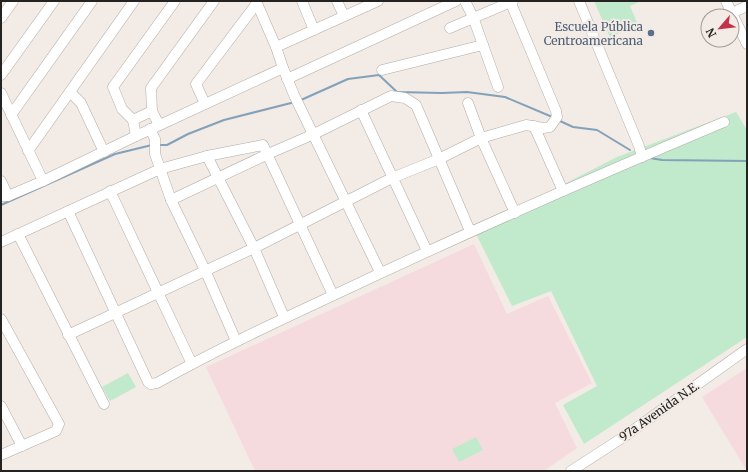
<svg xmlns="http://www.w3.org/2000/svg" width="748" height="472" font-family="Merriweather,serif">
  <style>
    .industrial { fill: #f6dbde }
    .green { fill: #c1e9cc }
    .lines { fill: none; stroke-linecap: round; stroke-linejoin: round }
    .stream { stroke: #83a1b8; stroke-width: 2 }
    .minor-casing { stroke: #b2aca7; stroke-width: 11 }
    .minor { stroke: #fff; stroke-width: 10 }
    .service-dot { fill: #5c6f8a; stroke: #f2ebe6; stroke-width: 1.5 }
    .labels { text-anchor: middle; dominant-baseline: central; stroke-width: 4; stroke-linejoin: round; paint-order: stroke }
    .service-label { font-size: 12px; fill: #4e5e75; stroke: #f2ebe6; text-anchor: end }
    .street-label { font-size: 12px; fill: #252321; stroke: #f2ebe6 }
  </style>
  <rect width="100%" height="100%" fill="#f2ebe6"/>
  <g class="industrial">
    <polygon points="474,244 507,314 548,296 592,383 555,403 577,448 544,471 255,471 206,367"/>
    <polygon points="747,368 747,471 702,397"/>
  </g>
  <g class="green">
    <polygon points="594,1 642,1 630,6 638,25 610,37"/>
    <polygon points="736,112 747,130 747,337 584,444 563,405 597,386 551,291 512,306 474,230 617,157"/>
    <polygon points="128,373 136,387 110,401 102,387"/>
    <polygon points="476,437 483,450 459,462 452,449"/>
  </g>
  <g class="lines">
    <g class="stream">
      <polyline points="301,100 348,79 379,75 397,92 442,93 467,92 505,97 550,116"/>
      <polyline points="560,121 573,127 597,130 630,150"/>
      <polyline points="159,145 167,145 188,134 224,120 295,102"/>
      <polyline points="650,158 662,160 747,161"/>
      <polyline points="1,205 115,154 152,145"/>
    </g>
    <g class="minor-casing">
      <g id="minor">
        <polyline points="302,1 314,30"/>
        <polyline points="337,1 344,16"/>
        <polyline points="465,1 473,17 498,87"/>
        <polyline points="579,1 639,146 642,157"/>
        <polyline points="726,1 747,44"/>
        <polyline points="732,13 747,6"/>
        <polyline points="1,18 13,1"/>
        <polyline points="450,28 513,1"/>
        <polyline points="276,47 378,1"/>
        <polyline points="283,68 294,95 380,272"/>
        <polyline points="382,70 483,45"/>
        <polyline points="1,75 54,1"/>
        <polyline points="287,79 456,1"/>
        <polyline points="70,92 81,103 104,152"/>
        <polyline points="1,93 43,181"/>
        <polyline points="468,103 481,138 515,213"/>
        <polyline points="205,104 196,84 257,3"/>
        <polyline points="361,110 427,251"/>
        <polyline points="11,115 92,1"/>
        <polyline points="133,120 122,109 113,87 175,1"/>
        <polyline points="159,125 152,111 151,88 214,1"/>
        <polyline points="534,126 563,191"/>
        <polyline points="150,129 155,139 155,154 171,200 205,270 236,341"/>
        <polyline points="136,136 133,120 152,111"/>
        <polyline points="28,151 134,1"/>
        <polyline points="207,156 254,248 284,317"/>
        <polyline points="1,181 8,196"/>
        <polyline points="110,191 192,364"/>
        <polyline points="1,196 8,196 43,181 136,136 283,68 276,47 256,1"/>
        <polyline points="171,200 268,154 314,134 391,96 405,98 416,105 470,231"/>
        <path d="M68,211L148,382L151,384L157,383C214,351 274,323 334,295C463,234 593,177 724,122"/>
        <polyline points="18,234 104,404"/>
        <polyline points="1,242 160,169 207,156 263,145 333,295"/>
        <polyline points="1,319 59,424 56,431 1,455"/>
        <polyline points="68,335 254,248 392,178 439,159 481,138 526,125 543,128 550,127 557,117 556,111 510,1"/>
        <polyline points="1,406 22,446"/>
        <polyline points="571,471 625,436 747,349"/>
      </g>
    </g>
    <use href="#minor" class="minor"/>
  </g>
  <circle class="service-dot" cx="651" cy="33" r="4"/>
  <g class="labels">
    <g class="service-label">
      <text x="643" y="26">Escuela Pública<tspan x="643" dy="14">Centroamericana</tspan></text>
    </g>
    <g class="street-label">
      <text transform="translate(659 411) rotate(-35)">97a Avenida N.E.</text>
    </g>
  </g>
  <rect width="748" height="472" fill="none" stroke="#252321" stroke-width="4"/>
  <g transform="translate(720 28) rotate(242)"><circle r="19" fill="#f2ebe6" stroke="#a09b97"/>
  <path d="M0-3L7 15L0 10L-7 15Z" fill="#c33248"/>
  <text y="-6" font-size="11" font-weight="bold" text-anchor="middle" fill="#252321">N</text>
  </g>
</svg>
